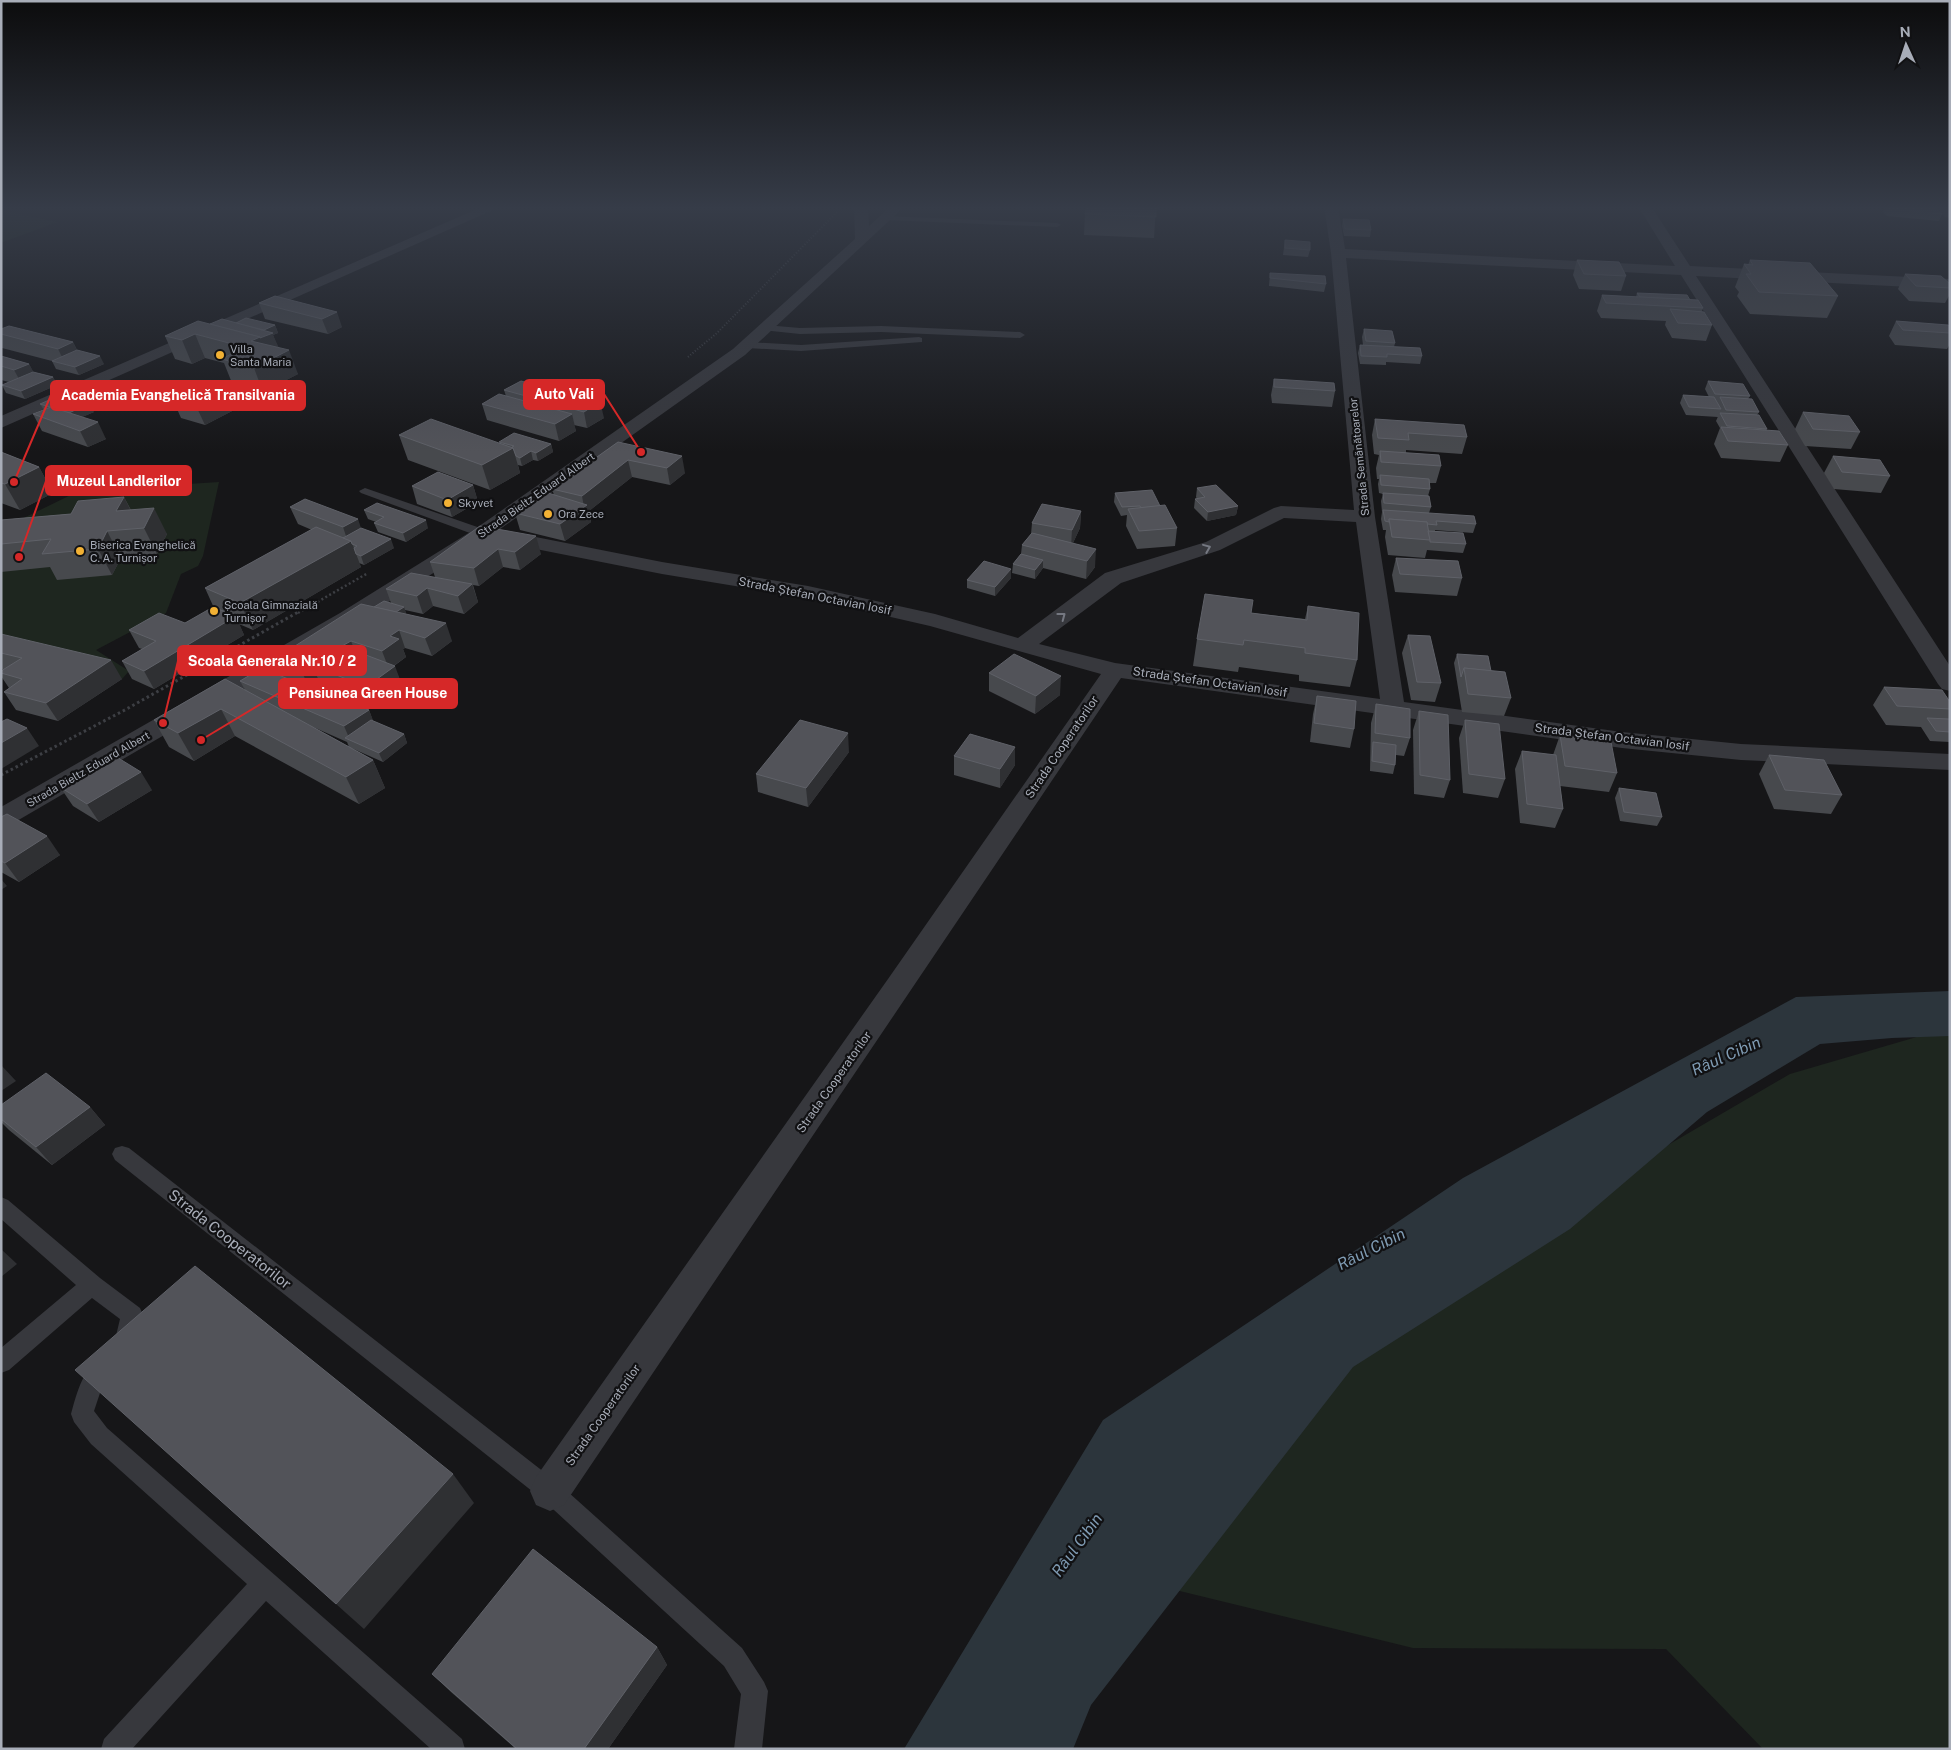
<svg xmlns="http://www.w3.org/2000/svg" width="1951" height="1750" font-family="'Public Sans',sans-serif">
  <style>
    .green { fill: #1e261f }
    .water { fill: #2c353c }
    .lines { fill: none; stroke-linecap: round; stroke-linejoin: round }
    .path-far2 { stroke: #3d3f44; stroke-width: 2; stroke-dasharray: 1 2; stroke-linecap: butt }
    .path-far1 { stroke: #3d3f44; stroke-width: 2.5; stroke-dasharray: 2 2.5; stroke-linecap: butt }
    .path { stroke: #3d3f44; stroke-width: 3; stroke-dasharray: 2.5 3; stroke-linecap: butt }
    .service { fill: #37383d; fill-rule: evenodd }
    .minor { fill: #37383d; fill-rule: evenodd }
    .tertiary { fill: #37383d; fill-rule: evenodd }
    .wall { fill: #47494d }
    .shaded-wall { fill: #2f3033 }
    .building { fill: #525359; stroke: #5f6168 }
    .oneway { stroke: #757881 }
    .poi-dot { fill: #f2b134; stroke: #111113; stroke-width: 2 }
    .labels { text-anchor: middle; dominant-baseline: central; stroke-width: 4.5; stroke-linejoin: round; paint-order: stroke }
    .far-poi-label { font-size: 11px; fill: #a8adb8; stroke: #111113; text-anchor: start }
    .far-street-label { font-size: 11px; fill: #a8adb8; stroke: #111113 }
    .street-label { font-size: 12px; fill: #a8adb8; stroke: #111113 }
    .near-street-label { font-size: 15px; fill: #a8adb8; stroke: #111113 }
    .near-water-label { font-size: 16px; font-style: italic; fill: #7f9bb3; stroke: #111113 }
    .leader { fill: none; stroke: #d62828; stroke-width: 2 }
    .callout-dot { fill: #d62828; stroke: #111113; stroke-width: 2 }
    .callout { fill: #d62828; stroke: #d62828; stroke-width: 2 }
    .callout-label { font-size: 14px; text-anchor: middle; font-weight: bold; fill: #fff }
  </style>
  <rect width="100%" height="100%" fill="#161618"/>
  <g class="green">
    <polygon points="1,210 57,222 1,243"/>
    <polygon points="219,482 203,556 198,566 181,574 166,613 96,650 129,671 122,679 1,649 1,529 79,491"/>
    <polygon points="1950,1035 1950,1749 1763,1749 1666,1649 1413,1648 1151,1584 1367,1300 1663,1148 1790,1074 1920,1036"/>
  </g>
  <polygon class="water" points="1950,991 1950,1036 1892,1038 1820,1044 1707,1112 1570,1229 1353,1367 1091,1705 1073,1749 904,1749 1103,1420 1463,1178 1796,997"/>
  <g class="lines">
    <polyline class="path-far2" points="688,357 717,333 837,212"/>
    <polyline class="path-far1" points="298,613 368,573"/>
    <polyline class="path" points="1,775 123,711 300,611"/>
    <g class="service">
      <polygon points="883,216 1057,223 1061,225 1057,227 886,220 883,220"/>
      <polygon points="765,325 800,328 881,326 1020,332 1025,335 1020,338 881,332 800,334 762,330 762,326"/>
      <polygon points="919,337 922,338 922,342 801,351 747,348 742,345 747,342 801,345"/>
      <polygon points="365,488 486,530 488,533 486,536 478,536 361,493 359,491"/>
      <polygon points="122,1146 129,1148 558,1483 742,1648 764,1682 768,1691 762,1749 734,1749 741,1694 724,1666 542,1499 115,1160 112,1154 115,1148"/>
      <polygon points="1,1197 8,1200 100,1278 140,1308 143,1315 133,1352 125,1355 117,1352 114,1344 120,1319 92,1298 9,1370 1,1373 1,1348 76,1285 1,1219"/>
      <path d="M106,1356L114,1359L117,1367L114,1375L100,1393L94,1411L107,1428L462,1739L465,1749H431L266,1601L132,1749H101L104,1739L247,1584L91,1444L74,1422L71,1414C77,1393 83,1365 106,1356Z"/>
    </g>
    <g class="minor">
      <polygon points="484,206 502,206 1,428 1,416"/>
      <path d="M1324,206H1338L1345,249L1675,266L1638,206H1651L1690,266L1950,279V289L1696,276L1950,666V691L1942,689L1938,684L1681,275L1346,258L1375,517L1404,702L1622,732L1741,744L1950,754V770L1741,760L1622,748L1121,678L564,1505L550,1511L536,1505L530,1491L536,1477L888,979L1101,674L930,626L808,598L662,574L501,542L494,540L491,536L494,532L501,530L662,562L808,586L935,614L1018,638L1105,573L1206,542L1274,508L1281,506L1354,510L1331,253ZM1284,518L1356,522L1380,699L1115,663L1039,644L1121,583L1220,550Z"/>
      <polygon points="1935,206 1950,206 1950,218 1945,217"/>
    </g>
    <polygon class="tertiary" points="854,206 868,206 869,226 891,206 905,206 745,355 489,537 356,623 10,825 1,828 1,807 340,613 475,529 733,349 855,239"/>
  </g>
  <g class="wall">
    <polygon points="1156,206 1154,238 1084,235 1085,214"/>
    <polygon points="1885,206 1930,206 1942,214 1939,221 1887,216 1883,212"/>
    <polygon points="1343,219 1371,230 1370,237 1344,236 1342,226"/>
    <polygon points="1285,240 1310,250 1308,257 1283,255"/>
    <polygon points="1577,260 1626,276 1621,291 1579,289 1573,275"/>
    <polygon points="1750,260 1838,296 1827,318 1750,314 1737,296 1739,292 1735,287 1744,264 1748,265"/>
    <polygon points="1270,273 1326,284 1324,292 1269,286"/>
    <polygon points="1905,274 1950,283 1950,297 1949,296 1945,303 1909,301 1898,289"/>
    <polygon points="1637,293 1690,300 1703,308 1702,311 1712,325 1706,341 1672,338 1665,325 1666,321 1601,318 1597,311 1602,295 1636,297"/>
    <polygon points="275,296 342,327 328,334 265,319 259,303"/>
    <polygon points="1896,321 1950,326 1950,344 1947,349 1895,345 1889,336"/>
    <polygon points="236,323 275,325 278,333 273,335 278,348 298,374 263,392 232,383 224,363 205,358 192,364 175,359 165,336 210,324"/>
    <polygon points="1,329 73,342 77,350 104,364 79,375 56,369 52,361 2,348 1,346"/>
    <polygon points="1364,329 1395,343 1394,347 1422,356 1420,364 1386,362 1386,365 1360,364 1358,353 1360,345 1363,345 1362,337"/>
    <polygon points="1,356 29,364 33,372 53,377 57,385 25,399 6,393 2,385 9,382 1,380"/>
    <polygon points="1274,379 1335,391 1332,407 1272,403 1271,395"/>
    <polygon points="521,381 604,418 587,428 574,425 576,431 559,441 487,420 482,404 506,396 504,390"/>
    <polygon points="1708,381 1750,396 1748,399 1759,412 1757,415 1767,429 1766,430 1788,445 1780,462 1721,458 1714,444 1720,428 1716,421 1720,412 1718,417 1686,415 1680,403 1683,395 1709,397 1705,389"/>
    <polygon points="229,392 236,409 205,425 181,418 174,402"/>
    <polygon points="40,404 94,412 82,417 106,439 88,447 42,431 33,414 44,410"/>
    <polygon points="1803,412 1860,432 1851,449 1805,446 1795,429"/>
    <polygon points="1375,419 1467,437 1462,454 1406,450 1406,453 1441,466 1436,483 1429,483 1430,489 1428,496 1431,507 1429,513 1476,524 1473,533 1435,530 1435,531 1466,544 1463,553 1427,550 1425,558 1388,555 1385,537 1386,530 1383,530 1381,519 1382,512 1381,501 1383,494 1379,493 1378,484 1379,479 1377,479 1376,468 1379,455 1374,454 1372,435"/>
    <polygon points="399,435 499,443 551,444 553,452 538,461 533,460 522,466 518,465 520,473 490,490 408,460"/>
    <polygon points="618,442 685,473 670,485 632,477 589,511 591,522 565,541 520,530 515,513 554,495 552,489"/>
    <polygon points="1,452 39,467 53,493 20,510 1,503"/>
    <polygon points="1833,456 1890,476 1881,493 1834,489 1824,473"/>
    <polygon points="473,485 478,502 452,517 417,504 412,486"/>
    <polygon points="1197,488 1238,506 1236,515 1207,521 1194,508 1195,499 1197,499 1196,497"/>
    <polygon points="1115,493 1160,506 1177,528 1175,546 1137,549 1126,526 1127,515 1121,516 1114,502"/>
    <polygon points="124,497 131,510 167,534 157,554 121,558 112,575 57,580 50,567 1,572 1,520 71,514"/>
    <polygon points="290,507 361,528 394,548 364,565 359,563 361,567 253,630 239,624 244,635 154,689 132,679 122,661 142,649 139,648 129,630 185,623 214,608 205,588 312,530 298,524"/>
    <polygon points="364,510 428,528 406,542 378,532 374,523 376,522 368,519"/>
    <polygon points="1081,511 1080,528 1073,543 1095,567 1086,579 1043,568 1035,579 1012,573 1013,564 1021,554 1022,545 1031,534 1032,523"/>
    <polygon points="480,526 541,554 520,570 503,567 479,586 473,585 478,602 464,614 433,606 423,614 405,610 406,614 452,641 432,656 405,648 403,649 406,657 394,666 402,685 374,705 320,683 313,689 369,710 373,721 404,734 407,743 383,762 349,747 347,742 313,727 373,760 385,788 359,804 235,736 194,761 169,747 154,720 245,690 240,681 280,676 273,660 374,607 391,603 386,589 435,577 430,562"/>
    <polygon points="1396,558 1462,578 1457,596 1395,592 1392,575"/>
    <polygon points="1011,578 995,596 967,588 967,580"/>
    <polygon points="1308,606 1357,660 1350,687 1299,681 1299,675 1239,667 1238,672 1193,666 1197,639 1251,613 1305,619"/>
    <polygon points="1,634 122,679 58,721 16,710 4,692 9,688 1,676 1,671 4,669 1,669"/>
    <polygon points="1408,635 1441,683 1435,702 1411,700 1402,653"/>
    <polygon points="1457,654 1491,671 1511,698 1504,716 1462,712 1454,663"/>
    <polygon points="989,673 1060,695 1035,714 989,691"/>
    <polygon points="1884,687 1950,702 1950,718 1949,719 1950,720 1950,742 1930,741 1921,727 1886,725 1873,705"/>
    <polygon points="1317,696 1354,729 1350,748 1310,742 1313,714"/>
    <polygon points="1376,704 1410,738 1404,756 1396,755 1395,765 1393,774 1370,771 1371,723"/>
    <polygon points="1419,711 1450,780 1444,798 1414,794 1413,730"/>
    <polygon points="1465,720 1505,779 1498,798 1463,793 1459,738"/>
    <polygon points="1560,735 1617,773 1609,792 1560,786 1563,809 1555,828 1520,823 1515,769 1522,751 1553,755"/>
    <polygon points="849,752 808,807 758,792 756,774"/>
    <polygon points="1769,755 1842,795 1831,814 1774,809 1759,774"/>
    <polygon points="954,756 1015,765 1000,788 954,775"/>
    <polygon points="60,787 152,790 99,822 73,806"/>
    <polygon points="1619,788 1662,817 1657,826 1620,821 1615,798"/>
    <polygon points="1,817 60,855 19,882 1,872"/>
    <polygon points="1,1105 90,1107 105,1125 52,1165 9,1130 1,1122"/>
    <polygon points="657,1647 667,1665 608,1749 516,1749 451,1692 432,1674"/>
  </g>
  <g class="shaded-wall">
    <polygon points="337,312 342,327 328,334 322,319"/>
    <polygon points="275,325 278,333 273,335 279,348 251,341 262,331"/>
    <polygon points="195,334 205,358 192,364 182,340"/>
    <polygon points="73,342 81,358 66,365 58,349"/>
    <polygon points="289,350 298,374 263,392 254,368"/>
    <polygon points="100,356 104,364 79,375 75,367"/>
    <polygon points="29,364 38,380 23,386 14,370"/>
    <polygon points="53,377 57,385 25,399 21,391"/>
    <polygon points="229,392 236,409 205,425 197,408"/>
    <polygon points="600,401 604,418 587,428 584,412"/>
    <polygon points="90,403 94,412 73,421 69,413"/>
    <polygon points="572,414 576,431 559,441 555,424"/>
    <polygon points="98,422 106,439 88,447 80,431"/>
    <polygon points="551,444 553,452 538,461 536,453"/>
    <polygon points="513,448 520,473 490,490 482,465"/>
    <polygon points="531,451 533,460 522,466 520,458"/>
    <polygon points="682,456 685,473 670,485 667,468"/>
    <polygon points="628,460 632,477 589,511 591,522 565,541 560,524 584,507 582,496"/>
    <polygon points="39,467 53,493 20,510 5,484"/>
    <polygon points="473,485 478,502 452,517 447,500"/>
    <polygon points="124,497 137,523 116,511"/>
    <polygon points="1238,506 1236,515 1207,521 1208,512"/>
    <polygon points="154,508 167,534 157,554 144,528"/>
    <polygon points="1081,511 1080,528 1071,547 1072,530"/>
    <polygon points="358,519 364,537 352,543 361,567 253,630 240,603 348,542 343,527"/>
    <polygon points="426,520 428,528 406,542 403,533"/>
    <polygon points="107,531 121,558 112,575 98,549"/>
    <polygon points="536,536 541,554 520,570 515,552"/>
    <polygon points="391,539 394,548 364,565 361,556"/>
    <polygon points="498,549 503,567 479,586 474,568"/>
    <polygon points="1096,549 1095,567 1086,579 1087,561"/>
    <polygon points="1043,560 1043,568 1035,579 1035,570"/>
    <polygon points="1011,569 1011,578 995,596 995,587"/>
    <polygon points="472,584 478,602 464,614 458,596"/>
    <polygon points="427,588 433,606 423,614 417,596"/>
    <polygon points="404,607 407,616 386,618"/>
    <polygon points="236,616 244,635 154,689 144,671"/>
    <polygon points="446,623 452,641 432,656 425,638"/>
    <polygon points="399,630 405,648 403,649 406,657 389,669 382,651 390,636"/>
    <polygon points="351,641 358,659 342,646"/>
    <polygon points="111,660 122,679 58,721 46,703"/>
    <polygon points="312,665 320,683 310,690 302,672"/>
    <polygon points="395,666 402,685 374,705 366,687"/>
    <polygon points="1061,676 1060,695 1035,714 1036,696"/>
    <polygon points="221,709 235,736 194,761 178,733"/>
    <polygon points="369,710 376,728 350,740 344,726"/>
    <polygon points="27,728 39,746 1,769 1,743"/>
    <polygon points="848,733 849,752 808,807 806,788"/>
    <polygon points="404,734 407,743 383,762 379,753"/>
    <polygon points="1015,747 1015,765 1000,788 1000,769"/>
    <polygon points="373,760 385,788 359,804 346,777"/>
    <polygon points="141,772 152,790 99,822 87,804"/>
    <polygon points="47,836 60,855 19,882 5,863"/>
    <polygon points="1,879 7,886 1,890"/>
    <polygon points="1,1065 16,1081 1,1091"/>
    <polygon points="90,1107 105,1125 52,1165 36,1147"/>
    <polygon points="1,1249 17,1264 1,1277"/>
    <polygon points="453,1474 474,1503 364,1629 336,1604"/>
    <polygon points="657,1647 667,1665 608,1749 584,1749"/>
  </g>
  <g class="building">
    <polygon points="1087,206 1156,206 1156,217 1085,214"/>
    <polygon points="1888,206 1935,207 1942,214 1890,209"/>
    <polygon points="1343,219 1369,220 1371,230 1345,229"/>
    <polygon points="1285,240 1310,242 1310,250 1285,248"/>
    <polygon points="1577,260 1619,262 1626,276 1584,274"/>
    <polygon points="1750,260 1810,263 1838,296 1759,292 1746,274 1751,274 1744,264 1753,265"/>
    <polygon points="1270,273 1325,276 1326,284 1270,278"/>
    <polygon points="1905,274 1941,276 1950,284 1950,288 1916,286"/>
    <polygon points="1637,293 1687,295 1690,300 1640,297"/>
    <polygon points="1602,295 1698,300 1703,308 1606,303"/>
    <polygon points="275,296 337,312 322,319 259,303"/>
    <polygon points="1670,309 1704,312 1712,325 1678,323"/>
    <polygon points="246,318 275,325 264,330 236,323"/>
    <polygon points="222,319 273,333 260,338 260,337 210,324"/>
    <polygon points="198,321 260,337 251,341 289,350 254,368 222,359 244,347 195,334 182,340 165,336"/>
    <polygon points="1896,321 1948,325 1950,326 1950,333 1903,330"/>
    <polygon points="9,326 73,342 58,349 1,334 1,329"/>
    <polygon points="1364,329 1392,331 1395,343 1366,341"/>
    <polygon points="1360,345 1420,348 1422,356 1387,354 1387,357 1361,356"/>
    <polygon points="77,350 100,356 75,367 52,361"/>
    <polygon points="1,356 29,364 14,370 1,366"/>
    <polygon points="33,372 53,377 21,391 2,385"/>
    <polygon points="1274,379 1334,383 1335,391 1274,387"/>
    <polygon points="521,381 600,401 584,412 504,390"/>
    <polygon points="1708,381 1743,384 1750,396 1715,394"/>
    <polygon points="499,394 572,414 555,424 482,404"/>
    <polygon points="61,395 90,403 69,413 40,404"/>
    <polygon points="1683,395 1714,397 1721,409 1689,407"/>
    <polygon points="1720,397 1752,399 1759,412 1726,410"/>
    <polygon points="51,407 98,422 80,431 33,414"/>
    <polygon points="1803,412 1849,416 1860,432 1813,429"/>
    <polygon points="1720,413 1759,415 1767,429 1727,426"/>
    <polygon points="431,419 513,448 482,465 399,435"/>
    <polygon points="1375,419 1464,425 1467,437 1408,433 1409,440 1378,438"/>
    <polygon points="1721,427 1779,431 1788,445 1728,441"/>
    <polygon points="514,433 551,444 536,453 531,451 520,458 516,456 513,448 512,447 514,446 499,442"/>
    <polygon points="618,442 682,456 667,468 628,460 582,496 552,489"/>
    <polygon points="1380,451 1439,455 1441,466 1381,462"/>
    <polygon points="1,452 39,467 5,484 1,483"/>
    <polygon points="1833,456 1880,460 1890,476 1842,472"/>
    <polygon points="438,472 473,485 447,500 412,486"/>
    <polygon points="1380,475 1429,479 1430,489 1381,485"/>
    <polygon points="1216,485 1238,506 1208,512 1195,499 1205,497 1197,488"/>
    <polygon points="1152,490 1160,506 1141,508 1140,506 1122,507 1115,493"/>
    <polygon points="545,492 587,505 560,524 515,513"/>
    <polygon points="1383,493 1429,496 1431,507 1384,503"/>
    <polygon points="124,497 116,511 154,508 144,528 107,531 98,549 42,554 51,539 1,544 1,520 71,514 78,501"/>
    <polygon points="305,499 358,519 343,527 290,507"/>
    <polygon points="377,503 426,520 403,533 374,523 384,517 364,510"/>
    <polygon points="1042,504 1081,511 1072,530 1032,523"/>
    <polygon points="1165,505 1177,528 1139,531 1128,509"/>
    <polygon points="1383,510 1474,516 1476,524 1436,521 1437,525 1427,524 1427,522 1389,519 1389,522 1385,521"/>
    <polygon points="1389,519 1427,522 1430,540 1392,537"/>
    <polygon points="480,526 536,536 515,552 498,549 474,568 430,562"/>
    <polygon points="316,527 351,541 240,603 205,588"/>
    <polygon points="361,528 391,539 361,556 356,554 354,548 357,546 352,544 351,541 343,538"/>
    <polygon points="1428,531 1463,533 1466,544 1430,542 1430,540"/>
    <polygon points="1032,533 1096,549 1087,561 1022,545"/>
    <polygon points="1021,554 1043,560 1035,570 1013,564"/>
    <polygon points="1396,558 1458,561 1462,578 1400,574"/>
    <polygon points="984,561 1011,569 995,587 967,580"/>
    <polygon points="411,573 472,584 458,596 427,588 417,596 386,589"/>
    <polygon points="1205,594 1253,600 1251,613 1307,620 1308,606 1359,613 1357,660 1305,653 1305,648 1244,640 1243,645 1197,639"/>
    <polygon points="384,601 404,607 396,612 374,607"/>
    <polygon points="361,604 446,623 425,638 399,630 390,636 399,639 382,651 351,641 342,646 395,666 366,687 312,665 302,672 273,660"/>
    <polygon points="213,607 236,616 144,671 122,661 156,641 129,630 159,613 185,623"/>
    <polygon points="1,634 111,660 46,703 4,692 22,679 1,673 1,671 22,658 1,653"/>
    <polygon points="1408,635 1430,636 1441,683 1417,682"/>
    <polygon points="1014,654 1061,676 1036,696 989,673"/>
    <polygon points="1457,654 1488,656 1491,671 1464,668 1461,677"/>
    <polygon points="262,668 312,689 316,687 369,710 344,726 240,681"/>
    <polygon points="1464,668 1505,672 1511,698 1468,694"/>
    <polygon points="225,679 373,760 346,777 221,709 178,733 154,720"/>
    <polygon points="1884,687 1942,690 1950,702 1950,709 1897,706"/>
    <polygon points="1317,696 1356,701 1354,729 1314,723"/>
    <polygon points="1376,704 1410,709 1410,738 1375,733"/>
    <polygon points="1419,711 1448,715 1450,780 1420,775"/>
    <polygon points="1927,718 1949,719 1950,720 1950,732 1936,731"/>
    <polygon points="7,719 27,728 1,743 1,722"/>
    <polygon points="371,720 404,734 379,753 345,738"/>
    <polygon points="800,720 848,733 806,788 756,774"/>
    <polygon points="1465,720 1499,724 1505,779 1469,774"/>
    <polygon points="970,734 1015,747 1000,769 954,756"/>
    <polygon points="1560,735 1611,742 1617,773 1565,766"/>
    <polygon points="1373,742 1396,745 1395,765 1372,761"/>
    <polygon points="1522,751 1556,755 1563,809 1527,804"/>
    <polygon points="1769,755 1824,760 1842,795 1785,790"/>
    <polygon points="115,756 141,772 87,804 60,787"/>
    <polygon points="1619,788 1656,793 1662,817 1624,812"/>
    <polygon points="7,814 47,836 5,863 1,861 1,817"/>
    <polygon points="46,1073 90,1107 36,1147 1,1119 1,1105"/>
    <polygon points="195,1266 453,1474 336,1604 75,1370"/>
    <polygon points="533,1549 657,1647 584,1749 517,1749 432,1674"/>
  </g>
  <defs><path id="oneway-chevron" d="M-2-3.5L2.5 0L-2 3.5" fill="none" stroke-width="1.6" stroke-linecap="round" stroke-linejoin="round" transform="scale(1.25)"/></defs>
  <g class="oneway">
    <use href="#oneway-chevron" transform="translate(1207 548) rotate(-22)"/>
    <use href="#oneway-chevron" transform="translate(1062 616) rotate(-37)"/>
  </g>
  <linearGradient id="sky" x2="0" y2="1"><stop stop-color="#0c0c0d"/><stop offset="0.46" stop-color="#363c48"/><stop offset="1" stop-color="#363c48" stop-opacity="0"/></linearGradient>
  <rect width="1951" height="452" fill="url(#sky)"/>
  <g class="poi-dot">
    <circle cx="220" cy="355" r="5"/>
    <circle cx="448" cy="503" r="5"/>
    <circle cx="548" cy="514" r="5"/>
    <circle cx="80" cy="551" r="5"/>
    <circle cx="214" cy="611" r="5"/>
  </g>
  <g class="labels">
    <g class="far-poi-label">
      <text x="230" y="349">Villa<tspan x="230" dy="13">Santa Maria</tspan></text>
      <text x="458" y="503">Skyvet</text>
      <text x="558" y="514">Ora Zece</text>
      <text x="90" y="545">Biserica Evanghelică<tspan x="90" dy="13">C. A. Turnișor</tspan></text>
      <text x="224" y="605">Școala Gimnazială<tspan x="224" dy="13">Turnișor</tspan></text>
    </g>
    <g class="far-street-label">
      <text transform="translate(1359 457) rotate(-96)">Strada Semănătoarelor</text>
      <text transform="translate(536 495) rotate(-35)">Strada Bieltz Eduard Albert</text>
      <text transform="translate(88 769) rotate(-30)">Strada Bieltz Eduard Albert</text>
    </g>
    <g class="street-label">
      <text transform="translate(815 596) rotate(11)">Strada Ștefan Octavian Iosif</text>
      <text transform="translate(1210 682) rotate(8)">Strada Ștefan Octavian Iosif</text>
      <text transform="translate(1612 737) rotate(7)">Strada Ștefan Octavian Iosif</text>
      <text transform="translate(1062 747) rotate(-56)">Strada Cooperatorilor</text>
      <text transform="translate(834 1082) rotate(-55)">Strada Cooperatorilor</text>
      <text transform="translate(603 1415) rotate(-55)">Strada Cooperatorilor</text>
    </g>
    <g class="near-street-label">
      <text transform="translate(230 1239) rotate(38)">Strada Cooperatorilor</text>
    </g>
    <g class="near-water-label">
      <text transform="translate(1726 1056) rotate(-24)">Râul Cibin</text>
      <text transform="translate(1371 1249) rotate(-27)">Râul Cibin</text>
      <text transform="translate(1077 1545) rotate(-54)">Râul Cibin</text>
    </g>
  </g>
  <path class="leader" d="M641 452L604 394M14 482L51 395M19 557L46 481M163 723L178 661M201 740L279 693"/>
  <g class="callout-dot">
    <circle cx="641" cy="452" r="5"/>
    <circle cx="14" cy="482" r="5"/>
    <circle cx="19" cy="557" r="5"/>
    <circle cx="163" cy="723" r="5"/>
    <circle cx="201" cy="740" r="5"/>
  </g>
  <g class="callout">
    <rect x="524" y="380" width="80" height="29" rx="5"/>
    <rect x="51" y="381" width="254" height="29" rx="5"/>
    <rect x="46" y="466" width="145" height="29" rx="5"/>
    <rect x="178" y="646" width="188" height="29" rx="5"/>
    <rect x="279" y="679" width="178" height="29" rx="5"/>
  </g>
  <g class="callout-label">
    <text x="564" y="399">Auto Vali</text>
    <text x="178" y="400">Academia Evanghelică Transilvania</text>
    <text x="119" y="486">Muzeul Landlerilor</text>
    <text x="272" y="666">Scoala Generala Nr.10 / 2</text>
    <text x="368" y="698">Pensiunea Green House</text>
  </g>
  <rect width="1951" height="1750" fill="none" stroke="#a8adb8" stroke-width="5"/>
  <g transform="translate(1906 45) rotate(357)" stroke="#111113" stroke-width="4" paint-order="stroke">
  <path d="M0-4L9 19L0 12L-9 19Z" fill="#a8adb8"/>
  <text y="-8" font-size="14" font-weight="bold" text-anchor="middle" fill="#a8adb8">N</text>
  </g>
</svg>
